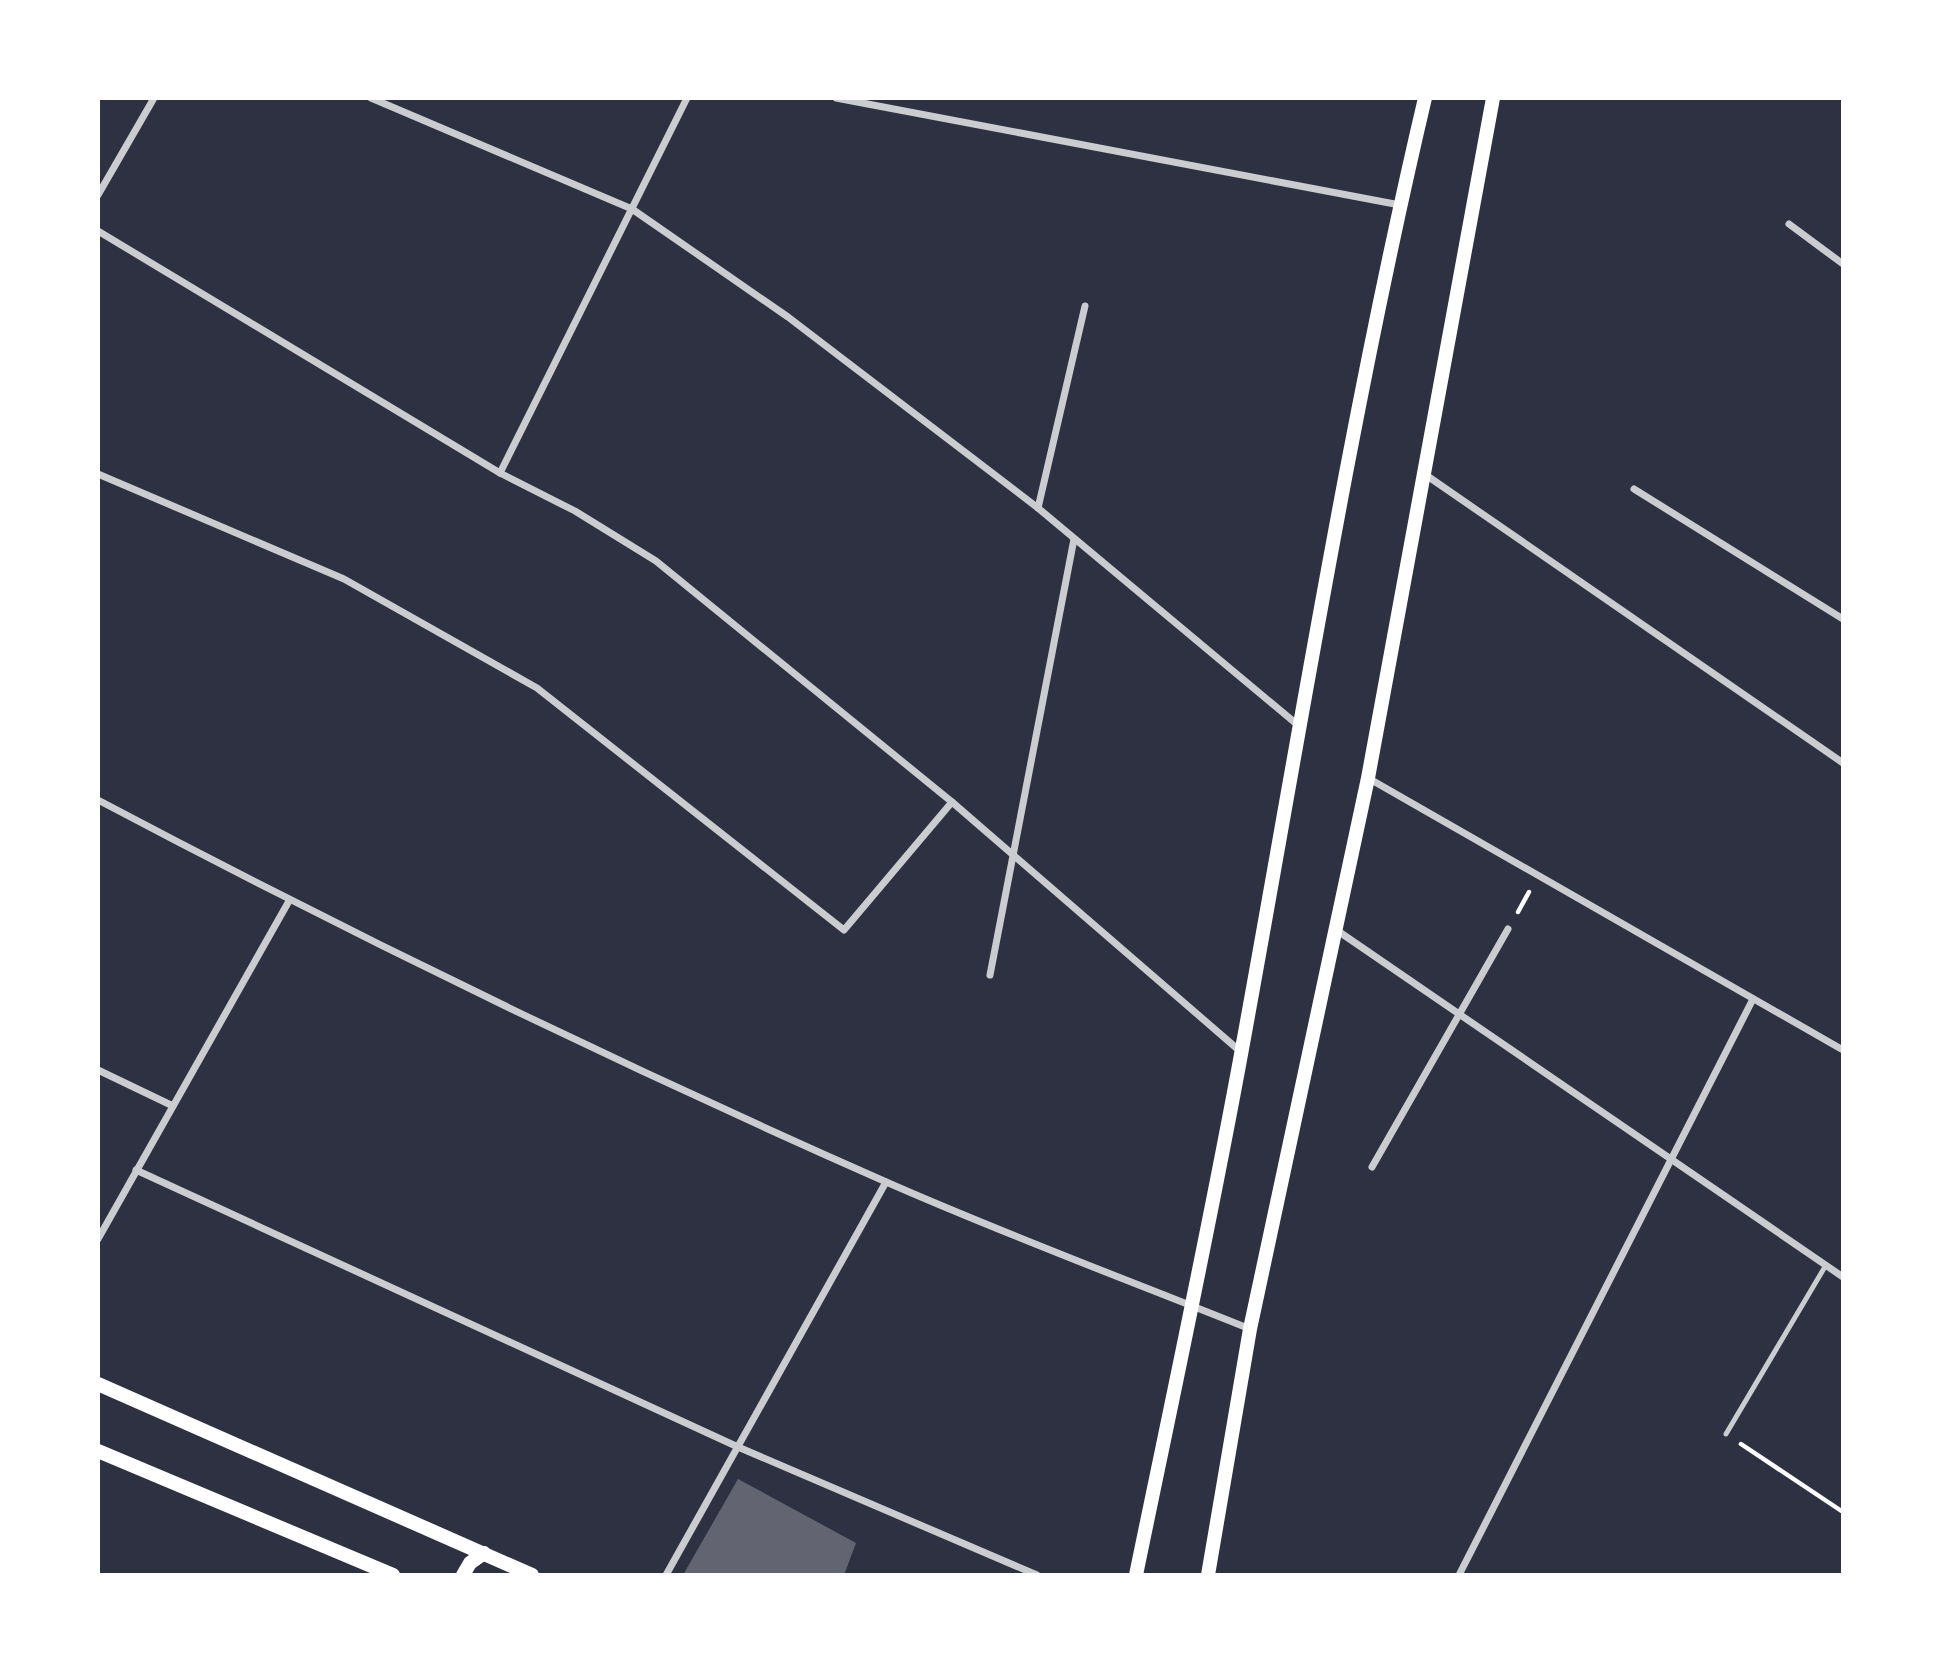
<svg xmlns="http://www.w3.org/2000/svg" width="1941" height="1673" font-family="'DejaVu Sans',sans-serif">
  <style>
    .building { fill: #626471 }
    .lines { fill: none; stroke-linecap: round; stroke-linejoin: round }
    .path { stroke: #fff; stroke-width: 4.5 }
    .service { stroke: #caccd0; stroke-width: 5 }
    .minor { stroke: #caccd0; stroke-width: 7 }
    .secondary { stroke: #fff; stroke-width: 14 }
  </style>
  <rect width="100%" height="100%" fill="#2d3142"/>
  <polygon class="building" points="738,1479 856,1543 844,1575 683,1575"/>
  <g class="lines">
    <g class="path">
      <polyline points="1518,912 1529,892"/>
      <polyline points="1741,1444 1843,1512"/>
    </g>
    <polyline class="service" points="1726,1434 1826,1265"/>
    <g class="minor">
      <polyline points="371,98 632,209 788,317 1038,508 1299,726"/>
      <polyline points="836,98 1400,205"/>
      <polyline points="98,195 154,98"/>
      <polyline points="1789,224 1843,264"/>
      <polyline points="98,231 500,473 575,511 656,561 952,802 1241,1052"/>
      <polyline points="500,473 687,98"/>
      <polyline points="1423,473 1843,763"/>
      <polyline points="98,474 344,579 537,688 844,930 952,802"/>
      <polyline points="1634,489 1843,619"/>
      <polyline points="1038,508 1085,306"/>
      <polyline points="1368,778 1843,1050"/>
      <path d="M98,800C355,936 617,1063 884,1181C1004,1234 1128,1280 1250,1329"/>
      <polyline points="1335,929 1843,1277"/>
      <polyline points="990,975 1074,539"/>
      <polyline points="98,1070 173,1106"/>
      <polyline points="1372,1167 1508,929"/>
      <polyline points="136,1170 738,1447 1037,1575"/>
      <polyline points="98,1239 289,901"/>
      <polyline points="666,1575 886,1182"/>
      <polyline points="1459,1575 1753,999"/>
    </g>
    <g class="secondary">
      <polyline points="98,1384 532,1575"/>
      <polyline points="98,1451 393,1575"/>
      <polyline points="463,1575 470,1563 484,1553"/>
      <path d="M1136,1575C1172,1400 1210,1225 1242,1049C1300,731 1351,412 1425,98"/>
      <polyline points="1208,1575 1250,1329 1368,778 1493,98"/>
    </g>
  </g>
  <rect width="1941" height="1673" fill="none" stroke="#ffffff" stroke-width="200"/>
</svg>
